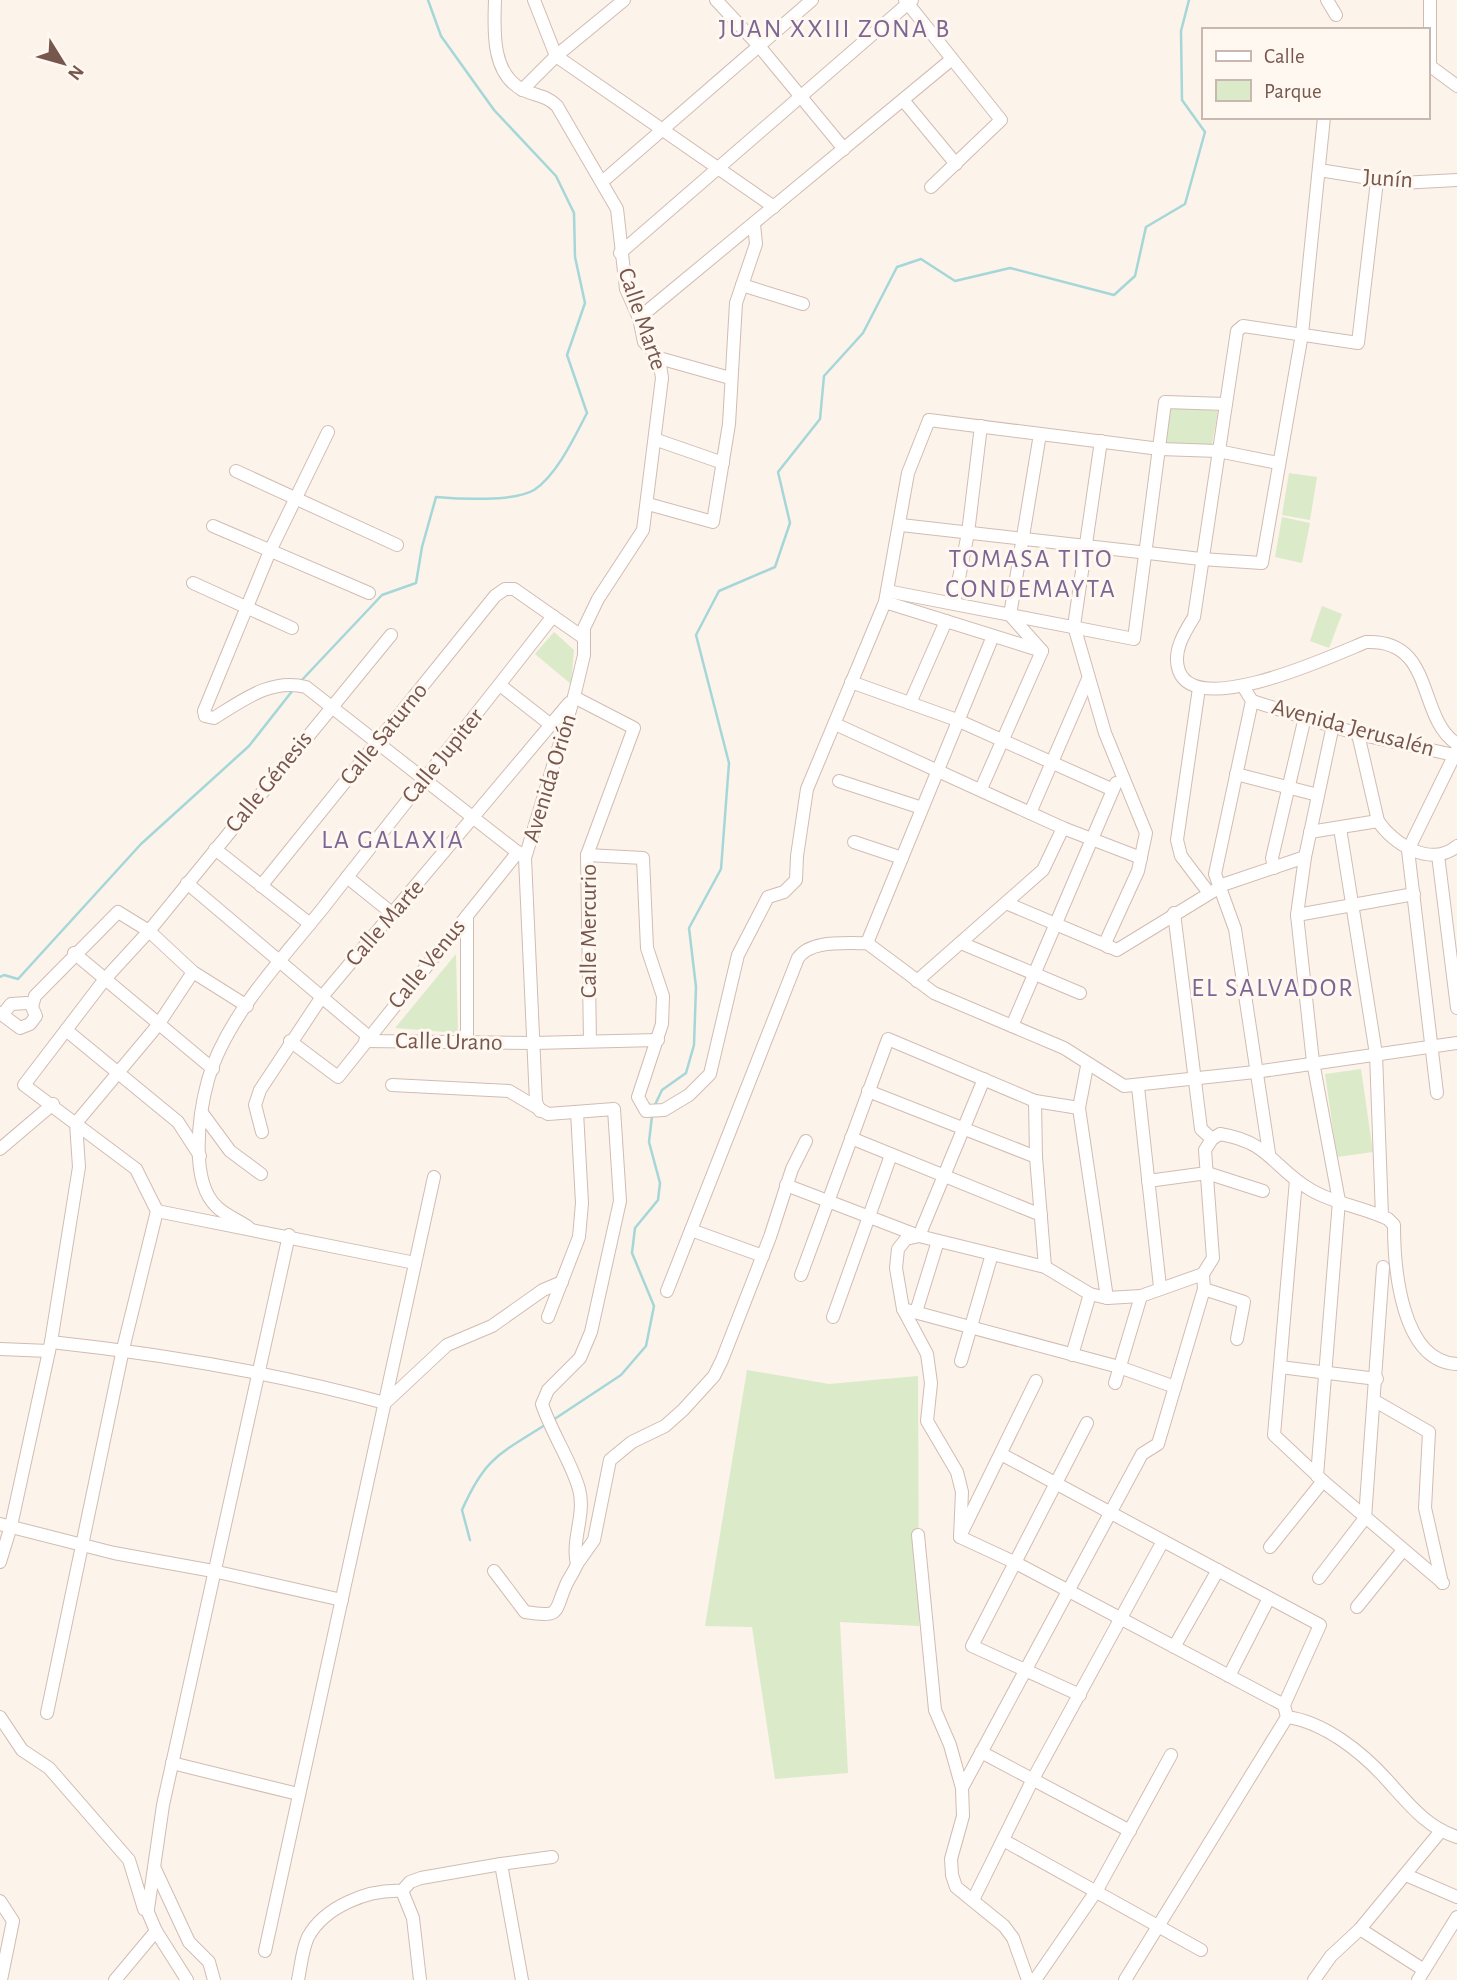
<svg xmlns="http://www.w3.org/2000/svg" width="1457" height="1980" font-family="'Alegreya Sans',sans-serif">
  <style>
    .green { fill: #dbeac9 }
    .lines { fill: none; stroke-linecap: round; stroke-linejoin: round }
    .stream { stroke: #a5d7d8; stroke-width: 2.5 }
    .minor-casing { stroke: #d1bcb2; stroke-width: 14 }
    .minor { stroke: #fff; stroke-width: 12 }
    .labels { text-anchor: middle; dominant-baseline: central; stroke-width: 6; stroke-linejoin: round; paint-order: stroke }
    .street-label { font-size: 24px; fill: #77574d; stroke: #fff8f1 }
    .neighbourhood-label { font-size: 26px; letter-spacing: 2px; fill: #7d6693; stroke: #fff8f1 }
  </style>
  <rect width="100%" height="100%" fill="#fcf3eb"/>
  <g class="green">
    <polygon points="1169,406 1218,411 1211,449 1163,445"/>
    <polygon points="1289,473 1317,477 1310,520 1282,515"/>
    <polygon points="1282,517 1310,523 1302,563 1275,557"/>
    <polygon points="1322,606 1342,614 1329,648 1310,641"/>
    <polygon points="554,632 574,650 571,684 535,654"/>
    <polygon points="456,954 458,1033 395,1028"/>
    <polygon points="1361,1069 1373,1152 1337,1157 1325,1074"/>
    <polygon points="747,1370 829,1384 918,1376 919,1626 840,1622 848,1773 775,1779 752,1627 705,1626"/>
  </g>
  <g class="lines">
    <g class="stream">
      <path d="M300,682L382,595L416,583L422,547L436,497C459,499 514,502 534,490C557,475 575,436 587,413L567,355L585,303L575,257L574,213L556,176L494,110L441,36L428,0"/>
      <polyline points="0,977 4,975 18,979 141,844 249,746 293,690"/>
      <polyline points="654,1107 662,1090 686,1073 694,1045 696,987 689,928 721,869 729,763 696,635 719,591 775,567 790,523 778,472 820,419 824,376 863,333 897,267 921,259 955,281 1010,268 1114,295 1135,276 1146,227 1185,204 1205,132 1182,100 1181,31 1189,0"/>
      <polyline points="553,1420 621,1375 646,1346 654,1306 632,1253 635,1228 658,1200 660,1183 649,1142 652,1116"/>
      <path d="M470,1540L462,1510C485,1458 499,1454 545,1425"/>
    </g>
    <g class="minor-casing">
      <g id="minor">
        <path d="M495,0C494,30 491,74 523,90C536,96 546,95 557,106L617,209L626,289L639,318L644,342L659,358L662,378L643,530L598,599L584,628V655L574,697L525,858L536,1102L540,1111"/>
        <polyline points="534,0 556,56 774,207"/>
        <polyline points="716,0 759,46 844,149"/>
        <polyline points="905,0 1001,120 931,187"/>
        <polyline points="1327,0 1336,15"/>
        <polyline points="1430,0 1430,66 1457,86"/>
        <polyline points="522,90 556,56 624,0"/>
        <polyline points="903,100 956,164"/>
        <polyline points="1319,170 1401,183 1457,180"/>
        <path d="M1377,181L1358,343L1243,326L1237,331L1194,617C1184,633 1172,652 1179,671C1197,719 1334,655 1366,642C1436,639 1416,717 1457,744"/>
        <polyline points="602,182 812,0"/>
        <polyline points="620,253 912,0"/>
        <polyline points="742,285 803,304"/>
        <polyline points="639,318 952,59"/>
        <polyline points="659,358 730,378"/>
        <path d="M328,432L270,551L204,711L205,716L214,718C243,700 271,678 306,687L525,858"/>
        <polyline points="657,440 723,463"/>
        <polyline points="1101,441 1074,626 1105,733 1146,833 1138,871 1106,941 1108,947"/>
        <polyline points="236,471 397,545"/>
        <polyline points="648,504 713,522 729,424 736,303 756,244 754,224"/>
        <polyline points="901,525 1201,559 1262,563 1302,334 1324,117"/>
        <polyline points="213,526 369,593"/>
        <polyline points="193,583 292,628"/>
        <polyline points="887,591 1134,639 1165,402 1226,404"/>
        <polyline points="885,602 1042,651"/>
        <polyline points="954,603 968,533 981,426"/>
        <polyline points="851,682 957,720 1111,789"/>
        <polyline points="500,685 551,725"/>
        <polyline points="1243,686 1252,701 1215,874 1235,929 1269,1153"/>
        <polyline points="1199,688 1177,840 1181,856 1209,893"/>
        <polyline points="574,697 634,728 587,855 590,1041"/>
        <polyline points="1252,701 1358,734 1454,755"/>
        <polyline points="910,703 946,621"/>
        <polyline points="835,724 1063,828 1141,858"/>
        <path d="M1358,734L1378,821C1393,844 1431,868 1457,846"/>
        <polyline points="1236,774 1318,795"/>
        <polyline points="839,781 922,808"/>
        <polyline points="981,789 1042,651 1010,615 1040,434"/>
        <polyline points="1030,813 1088,679"/>
        <polyline points="1340,828 1376,1054 1382,1216"/>
        <polyline points="1310,832 1378,821"/>
        <polyline points="854,842 902,858"/>
        <polyline points="215,849 310,924"/>
        <polyline points="587,855 643,858 647,948 663,996 662,1024 638,1097 646,1111 664,1110 689,1095 710,1074 738,955 768,897 784,892 796,880 797,856 807,789 885,602 908,473 929,420 1160,449 1218,451 1278,463"/>
        <polyline points="1438,855 1457,1008"/>
        <polyline points="1274,868 1272,858 1305,717"/>
        <polyline points="347,877 393,914"/>
        <polyline points="187,883 369,1037"/>
        <polyline points="261,886 495,596 505,589 514,589 584,638"/>
        <polyline points="1006,903 1117,950 1225,884 1305,857"/>
        <polyline points="1174,913 1201,1129 1212,1139"/>
        <polyline points="1297,915 1414,894"/>
        <polyline points="467,916 467,1043"/>
        <polyline points="867,943 993,636"/>
        <polyline points="961,943 1080,993"/>
        <polyline points="74,953 213,1069"/>
        <polyline points="917,981 1043,870 1063,828"/>
        <polyline points="0,1013 20,1028 30,1024 36,1016 32,1007 35,996 118,912 149,931 193,972 247,1006"/>
        <polyline points="3,1014 11,1004 27,1003"/>
        <polyline points="1012,1026 1116,783"/>
        <polyline points="66,1030 178,1122 200,1156"/>
        <polyline points="290,1041 338,1077 518,852"/>
        <polyline points="365,1041 533,1043 658,1040"/>
        <polyline points="1087,1066 1079,1108 1107,1298"/>
        <path d="M392,1085L509,1091L548,1114L614,1109L620,1201L591,1332L580,1358L548,1390L542,1404C551,1432 572,1463 579,1489C586,1515 571,1539 577,1564C574,1572 569,1578 566,1585C554,1612 562,1618 525,1612L494,1571"/>
        <polyline points="1138,1087 1160,1287"/>
        <polyline points="868,1091 1036,1157"/>
        <polyline points="1437,1093 1408,850 1457,750"/>
        <polyline points="1035,1101 1036,1157 1045,1267"/>
        <polyline points="202,1113 230,1151 261,1174"/>
        <polyline points="262,1132 255,1105 260,1090 321,998 569,703"/>
        <polyline points="851,1138 1041,1215"/>
        <polyline points="0,1149 53,1104"/>
        <polyline points="1296,1180 1274,1435 1323,1481 1443,1583"/>
        <polyline points="1148,1181 1207,1173 1263,1191"/>
        <polyline points="786,1185 919,1236 984,1079"/>
        <polyline points="157,1211 415,1263"/>
        <path d="M248,1227C238,1220 225,1215 217,1207C189,1181 199,1113 208,1080C226,1017 283,958 323,908C399,810 477,714 553,616"/>
        <polyline points="691,1230 763,1256"/>
        <polyline points="801,1275 888,1039 1035,1101 1079,1108"/>
        <polyline points="1204,1289 1244,1302 1237,1339"/>
        <path d="M667,1291L798,958C811,939 846,944 867,943L934,993L1064,1048L1124,1086L1255,1072L1457,1043"/>
        <polyline points="903,1309 1119,1367 1175,1387"/>
        <polyline points="916,1312 938,1241"/>
        <polyline points="548,1317 579,1237 582,1203 577,1112"/>
        <polyline points="833,1317 891,1155"/>
        <path d="M51,1342C163,1354 276,1373 385,1403L447,1345L492,1326L543,1290L562,1282"/>
        <polyline points="0,1349 49,1351"/>
        <polyline points="1072,1355 1090,1294"/>
        <polyline points="961,1361 992,1254"/>
        <polyline points="1280,1367 1377,1379"/>
        <polyline points="1115,1383 1141,1296"/>
        <polyline points="1375,1401 1429,1432 1425,1508 1442,1583"/>
        <polyline points="1001,1454 1320,1625 1284,1705 1287,1717 1125,1980"/>
        <polyline points="1317,1476 1339,1201 1313,1062 1297,915 1305,857 1333,725"/>
        <polyline points="0,1524 114,1553 213,1571 342,1600"/>
        <polyline points="962,1532 1036,1381"/>
        <polyline points="918,1535 935,1710 950,1745 962,1788 963,1816 951,1859 952,1875 956,1887 1004,1926 1013,1938 1028,1980"/>
        <path d="M960,1537L962,1492L957,1472L927,1421L931,1383L927,1354L903,1309L896,1268L898,1249L906,1239L919,1236L1045,1267L1090,1294L1107,1298L1141,1296L1203,1274L1213,1258L1205,1150L1212,1139L1220,1134C1270,1142 1273,1168 1311,1190C1335,1204 1363,1207 1388,1219L1394,1225C1394,1267 1401,1362 1457,1364"/>
        <polyline points="960,1537 1016,1563 1284,1705"/>
        <polyline points="1270,1547 1323,1481"/>
        <polyline points="0,1562 11,1526 51,1342 79,1167 76,1123 158,1025 193,972"/>
        <polyline points="577,1564 594,1540 610,1460 632,1442 665,1426 683,1410 714,1376 722,1360 770,1237 792,1169 806,1141"/>
        <polyline points="1319,1578 1365,1518 1383,1267"/>
        <polyline points="1357,1607 1403,1550"/>
        <polyline points="1174,1647 1218,1570"/>
        <polyline points="1229,1676 1269,1598"/>
        <polyline points="1080,1695 972,1646 1087,1423"/>
        <polyline points="47,1713 123,1349 157,1211 136,1169 24,1085 105,979 149,931 391,635"/>
        <polyline points="0,1717 22,1750 49,1768 129,1860 144,1909 148,1909 163,1805 289,1235"/>
        <path d="M1287,1717C1324,1722 1362,1752 1387,1780C1408,1803 1426,1827 1457,1837"/>
        <polyline points="981,1752 1130,1831"/>
        <polyline points="172,1763 298,1794"/>
        <polyline points="962,1788 1142,1454 1158,1444 1204,1289 1203,1274"/>
        <polyline points="1003,1840 1201,1950"/>
        <polyline points="155,1869 189,1942 209,1962 214,1980"/>
        <polyline points="1406,1875 1457,1897"/>
        <polyline points="402,1891 410,1882 421,1878 501,1864"/>
        <polyline points="402,1891 413,1918 420,1980"/>
        <polyline points="973,1900 1033,1779 1163,1541"/>
        <polyline points="0,1901 13,1921 1,1980"/>
        <polyline points="1360,1929 1424,1970"/>
        <polyline points="156,1931 187,1980"/>
        <polyline points="265,1951 434,1177"/>
        <polyline points="115,1980 156,1931 147,1910"/>
        <path d="M298,1980C301,1966 302,1950 308,1937C325,1906 369,1889 402,1891"/>
        <polyline points="522,1980 501,1864 552,1857"/>
        <polyline points="1035,1980 1097,1890 1171,1755"/>
        <polyline points="1314,1980 1331,1956 1360,1929 1440,1832"/>
        <polyline points="1418,1980 1457,1917"/>
      </g>
    </g>
    <use href="#minor" class="minor"/>
  </g>
  <g class="labels">
    <g class="street-label">
      <text transform="translate(1388 179) rotate(4)">Junín</text>
      <text transform="translate(642 319) rotate(71)">Calle Marte</text>
      <text transform="translate(1353 728) rotate(15)">Avenida Jerusalén</text>
      <text transform="translate(384 734) rotate(-51)">Calle Saturno</text>
      <text transform="translate(443 756) rotate(-51)">Calle Jupiter</text>
      <text transform="translate(550 778) rotate(-73)">Avenida Orión</text>
      <text transform="translate(269 782) rotate(-51)">Calle Génesis</text>
      <text transform="translate(385 923) rotate(-49)">Calle Marte</text>
      <text transform="translate(589 931) rotate(-90)">Calle Mercurio</text>
      <text transform="translate(427 964) rotate(-51)">Calle Venus</text>
      <text transform="translate(449 1042) rotate(1)">Calle Urano</text>
    </g>
    <g class="neighbourhood-label">
      <text x="835" y="29">JUAN XXIII ZONA B</text>
      <text x="1031" y="559">TOMASA TITO<tspan x="1031" dy="30">CONDEMAYTA</tspan></text>
      <text x="393" y="840">LA GALAXIA</text>
      <text x="1273" y="988">EL SALVADOR</text>
    </g>
  </g>
  <rect x="1202" y="28" width="228" height="91" fill="#fff8f1" stroke="#c9b8af" stroke-width="2"/>
  <rect x="1216" y="51" width="35" height="10" fill="#ffffff" stroke="#c9b8af" stroke-width="2"/>
  <text x="1264" y="63" font-size="21" fill="#77574d">Calle</text>
  <rect x="1216" y="80" width="35" height="21" fill="#dbeac9" stroke="#c9b8af" stroke-width="2"/>
  <text x="1264" y="98" font-size="21" fill="#77574d">Parque</text>
  <g transform="translate(63 63) rotate(127)" stroke="#fff8f1" stroke-width="5" paint-order="stroke">
  <path d="M0-5L12 26L0 18L-12 26Z" fill="#77574d"/>
  <text y="-10" font-size="19" font-weight="bold" text-anchor="middle" fill="#77574d">N</text>
  </g>
</svg>
